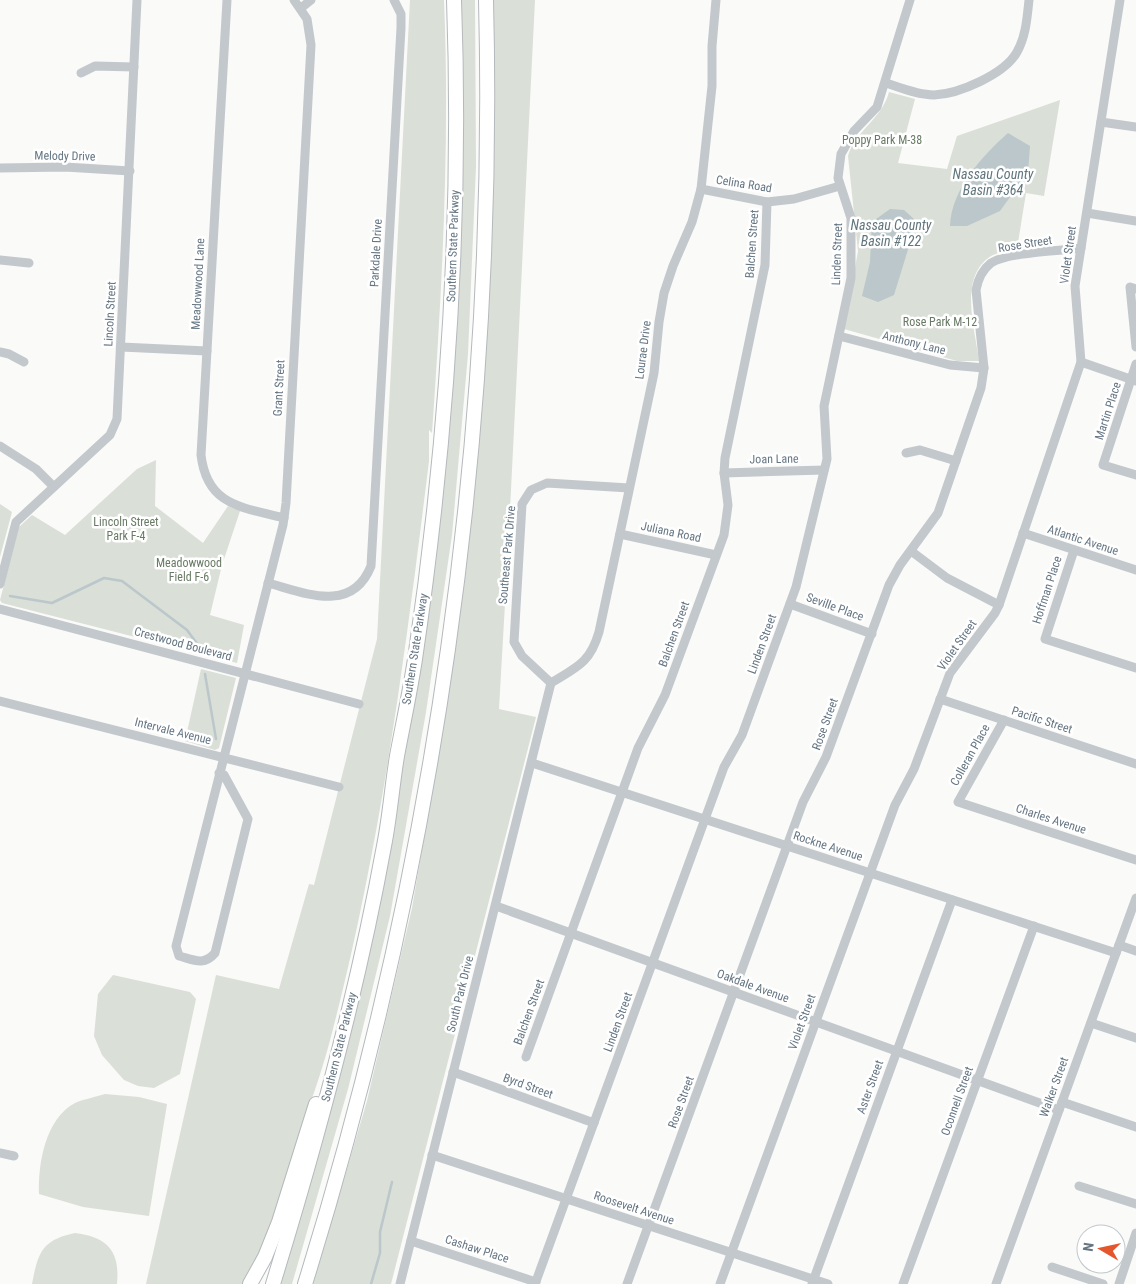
<svg xmlns="http://www.w3.org/2000/svg" width="1136" height="1284" font-family="'Roboto Condensed',sans-serif">
  <style>
    .green { fill: #dadfd7 }
    .water { fill: #bbc7cb }
    .lines { fill: none; stroke-linecap: round; stroke-linejoin: round }
    .stream { stroke: #bbc7cb; stroke-width: 2.5 }
    .highway-casing { stroke: #b4b9bd; stroke-width: 16 }
    .minor { stroke: #c3c8cc; stroke-width: 9 }
    .highway { stroke: #fff; stroke-width: 14 }
    .labels { text-anchor: middle; dominant-baseline: central; stroke-width: 5; stroke-linejoin: round; paint-order: stroke }
    .park-label { font-size: 12px; fill: #687a64; stroke: #fff }
    .street-label { font-size: 12px; fill: #657683; stroke: #fff }
    .water-label { font-size: 14px; font-style: italic; fill: #60757c; stroke: #fff }
  </style>
  <rect width="100%" height="100%" fill="#fafaf8"/>
  <g class="green">
    <path d="M410,0H444C450,144 442,289 432,433L429,430V461C405,656 380,853 329,1044C321,1074 310,1104 300,1133C284,1183 271,1239 243,1284H146L216,975L279,989L309,884L314,885L377,639Z"/>
    <polygon points="460,0 475,0 476,166 468,354 452,535 426,712 390,916 348,1089 292,1284 277,1284 393,824 424,638 460,179 462,46"/>
    <path d="M494,0H535C523,236 513,473 499,709L536,717L391,1284H313L367,1101L412,908L449,691L475,468L492,249Z"/>
    <path d="M889,92L915,99L898,163L947,169L957,136L1060,100L1044,196L1026,193L1017,249C1009,251 998,252 991,256C958,277 975,329 979,361H957L844,329L858,251L848,156C855,131 882,119 889,92Z"/>
    <polygon points="156,460 155,506 203,543 228,506 240,511 222,565 210,615 244,625 237,663 2,603 0,600 19,527 32,515 65,535 137,469"/>
    <polygon points="0,504 12,512 0,557"/>
    <polygon points="201,669 236,678 219,748 215,750 185,741"/>
    <polygon points="113,975 190,992 196,999 180,1074 154,1088 138,1086 124,1080 102,1055 94,1036 98,994"/>
    <path d="M105,1094L139,1097L167,1104L149,1216L83,1207L39,1194C38,1164 45,1119 75,1103C84,1099 96,1097 105,1094Z"/>
    <path d="M75,1233C108,1237 120,1252 117,1284H32C38,1252 42,1240 75,1233Z"/>
  </g>
  <g class="water">
    <path d="M1008,133L1030,146L1028,172L1000,211L967,226H950C951,190 982,156 1008,133Z"/>
    <polygon points="890,209 904,210 914,219 910,243 894,295 878,302 862,296 870,262 872,222"/>
  </g>
  <g class="lines">
    <g class="stream">
      <polyline points="10,596 52,603 104,578 122,581 187,630 198,645"/>
      <polyline points="205,674 216,739"/>
      <polyline points="371,1284 380,1253 380,1232 392,1182"/>
    </g>
    <g class="highway-casing">
      <g id="highway">
        <polyline points="250,1284 265,1257 279,1222 316,1104"/>
        <path d="M273,1284C317,1141 357,994 384,846C390,816 392,786 397,756C403,724 410,692 415,659C447,442 462,220 454,0"/>
        <path d="M305,1284C434,870 497,433 486,0"/>
      </g>
    </g>
    <g class="minor">
      <path d="M227,0L201,455C207,506 242,507 284,518"/>
      <polyline points="301,8 311,0"/>
      <polyline points="81,73 95,66 134,67"/>
      <path d="M886,83C901,88 918,95 934,95C959,94 1005,74 1017,52C1026,36 1027,18 1029,0"/>
      <polyline points="1101,122 1136,127"/>
      <polyline points="0,168 65,167 130,171"/>
      <polyline points="701,189 767,202 794,199 840,186"/>
      <polyline points="1087,213 1136,221"/>
      <polyline points="0,260 29,263"/>
      <polyline points="1136,289 1130,287 1136,347"/>
      <polyline points="839,336 950,365 984,368"/>
      <polyline points="121,347 207,351"/>
      <polyline points="0,352 9,354 24,362"/>
      <polyline points="1081,362 1136,381"/>
      <polyline points="1136,364 1103,465 1136,475"/>
      <polyline points="0,446 36,469 53,486"/>
      <polyline points="906,453 920,450 956,461"/>
      <polyline points="724,473 824,470"/>
      <polyline points="1023,533 1136,570"/>
      <polyline points="620,534 716,555"/>
      <polyline points="1074,550 1045,639 1136,668"/>
      <polyline points="911,551 947,578 999,605"/>
      <path d="M268,583C305,593 352,614 371,566L401,28V14L394,0"/>
      <polyline points="0,584 16,522 110,435 117,419 137,0"/>
      <polyline points="790,604 872,634"/>
      <polyline points="0,609 359,704"/>
      <path d="M551,683C577,667 590,663 599,632L654,373L659,322L664,293L673,266L692,222L701,189L712,86V46L716,0"/>
      <polyline points="940,699 1136,764"/>
      <polyline points="0,701 339,787"/>
      <polyline points="1004,720 958,802 1136,860"/>
      <polyline points="532,763 1116,953"/>
      <path d="M219,773L224,775L248,819L215,953C204,966 194,960 179,956L176,946L283,525L286,503L311,45L307,19L294,0"/>
      <polyline points="496,906 1059,1110"/>
      <polyline points="1119,945 1136,951"/>
      <polyline points="1091,1023 1136,1038"/>
      <polyline points="526,1057 638,748 665,695 724,535 728,505 724,473 725,458 765,265 767,202"/>
      <polyline points="453,1072 594,1123"/>
      <polyline points="1062,1102 1136,1127"/>
      <polyline points="0,1153 14,1156"/>
      <polyline points="432,1155 828,1284"/>
      <polyline points="1079,1186 1136,1204"/>
      <polyline points="411,1241 536,1282"/>
      <polyline points="1052,1267 1103,1284"/>
      <polyline points="400,1284 551,683 522,656 514,642 522,504 531,490 547,483 629,488"/>
      <polyline points="535,1284 724,767 742,735 796,587 827,459 824,406 851,278 851,218 838,178 841,154 854,131 877,107 910,0"/>
      <path d="M627,1284L803,802L826,757L889,585L900,565L938,513L981,388L984,368L976,290C978,279 982,270 991,263C1008,252 1060,251 1081,248"/>
      <polyline points="720,1284 895,805 914,769 950,673 995,613 999,605 1081,362 1075,286 1120,0"/>
      <polyline points="812,1284 952,900"/>
      <polyline points="903,1284 1034,926"/>
      <polyline points="996,1284 1136,898"/>
      <polyline points="1119,1284 1136,1233"/>
    </g>
    <use href="#highway" class="highway"/>
  </g>
  <g class="labels">
    <g class="park-label">
      <text x="882" y="140">Poppy Park M-38</text>
      <text x="940" y="322">Rose Park M-12</text>
      <text x="126" y="522">Lincoln Street<tspan x="126" dy="14">Park F-4</tspan></text>
      <text x="189" y="563">Meadowwood<tspan x="189" dy="14">Field F-6</tspan></text>
    </g>
    <g class="street-label">
      <text transform="translate(65 156) rotate(1)">Melody Drive</text>
      <text transform="translate(744 184) rotate(9)">Celina Road</text>
      <text transform="translate(752 244) rotate(-86)">Balchen Street</text>
      <text transform="translate(1025 244) rotate(-9)">Rose Street</text>
      <text transform="translate(453 246) rotate(-88)">Southern State Parkway</text>
      <text transform="translate(376 253) rotate(-87)">Parkdale Drive</text>
      <text transform="translate(837 254) rotate(-88)">Linden Street</text>
      <text transform="translate(1068 255) rotate(-82)">Violet Street</text>
      <text transform="translate(198 284) rotate(-87)">Meadowwood Lane</text>
      <text transform="translate(110 314) rotate(-87)">Lincoln Street</text>
      <text transform="translate(914 343) rotate(14)">Anthony Lane</text>
      <text transform="translate(643 350) rotate(-83)">Lourae Drive</text>
      <text transform="translate(279 388) rotate(-87)">Grant Street</text>
      <text transform="translate(1108 411) rotate(-72)">Martin Place</text>
      <text transform="translate(774 459) rotate(-1)">Joan Lane</text>
      <text transform="translate(671 532) rotate(12)">Juliana Road</text>
      <text transform="translate(1083 540) rotate(18)">Atlantic Avenue</text>
      <text transform="translate(507 555) rotate(-85)">Southeast Park Drive</text>
      <text transform="translate(1047 590) rotate(-72)">Hoffman Place</text>
      <text transform="translate(835 607) rotate(20)">Seville Place</text>
      <text transform="translate(674 634) rotate(-70)">Balchen Street</text>
      <text transform="translate(183 644) rotate(15)">Crestwood Boulevard</text>
      <text transform="translate(762 644) rotate(-70)">Linden Street</text>
      <text transform="translate(957 645) rotate(-55)">Violet Street</text>
      <text transform="translate(415 649) rotate(-81)">Southern State Parkway</text>
      <text transform="translate(1042 720) rotate(18)">Pacific Street</text>
      <text transform="translate(825 724) rotate(-70)">Rose Street</text>
      <text transform="translate(173 731) rotate(14)">Intervale Avenue</text>
      <text transform="translate(970 755) rotate(-61)">Colleran Place</text>
      <text transform="translate(1051 819) rotate(18)">Charles Avenue</text>
      <text transform="translate(828 846) rotate(18)">Rockne Avenue</text>
      <text transform="translate(753 986) rotate(20)">Oakdale Avenue</text>
      <text transform="translate(460 994) rotate(-76)">South Park Drive</text>
      <text transform="translate(529 1012) rotate(-70)">Balchen Street</text>
      <text transform="translate(618 1022) rotate(-70)">Linden Street</text>
      <text transform="translate(802 1022) rotate(-70)">Violet Street</text>
      <text transform="translate(339 1047) rotate(-76)">Southern State Parkway</text>
      <text transform="translate(528 1086) rotate(20)">Byrd Street</text>
      <text transform="translate(870 1087) rotate(-70)">Aster Street</text>
      <text transform="translate(1054 1087) rotate(-70)">Walker Street</text>
      <text transform="translate(957 1101) rotate(-70)">Oconnell Street</text>
      <text transform="translate(681 1102) rotate(-70)">Rose Street</text>
      <text transform="translate(634 1208) rotate(18)">Roosevelt Avenue</text>
      <text transform="translate(477 1249) rotate(18)">Cashaw Place</text>
    </g>
    <g class="water-label">
      <text x="993" y="174">Nassau County<tspan x="993" dy="16">Basin #364</tspan></text>
      <text x="891" y="225">Nassau County<tspan x="891" dy="16">Basin #122</tspan></text>
    </g>
  </g>
  <g transform="translate(1101 1249) rotate(279)"><circle r="24" fill="#ffffff" stroke="#c1c8cd"/>
  <path d="M0-4L9 19L0 12L-9 19Z" fill="#e4572e"/>
  <text y="-8" font-size="14" font-weight="bold" text-anchor="middle" fill="#657683">N</text>
  </g>
</svg>
